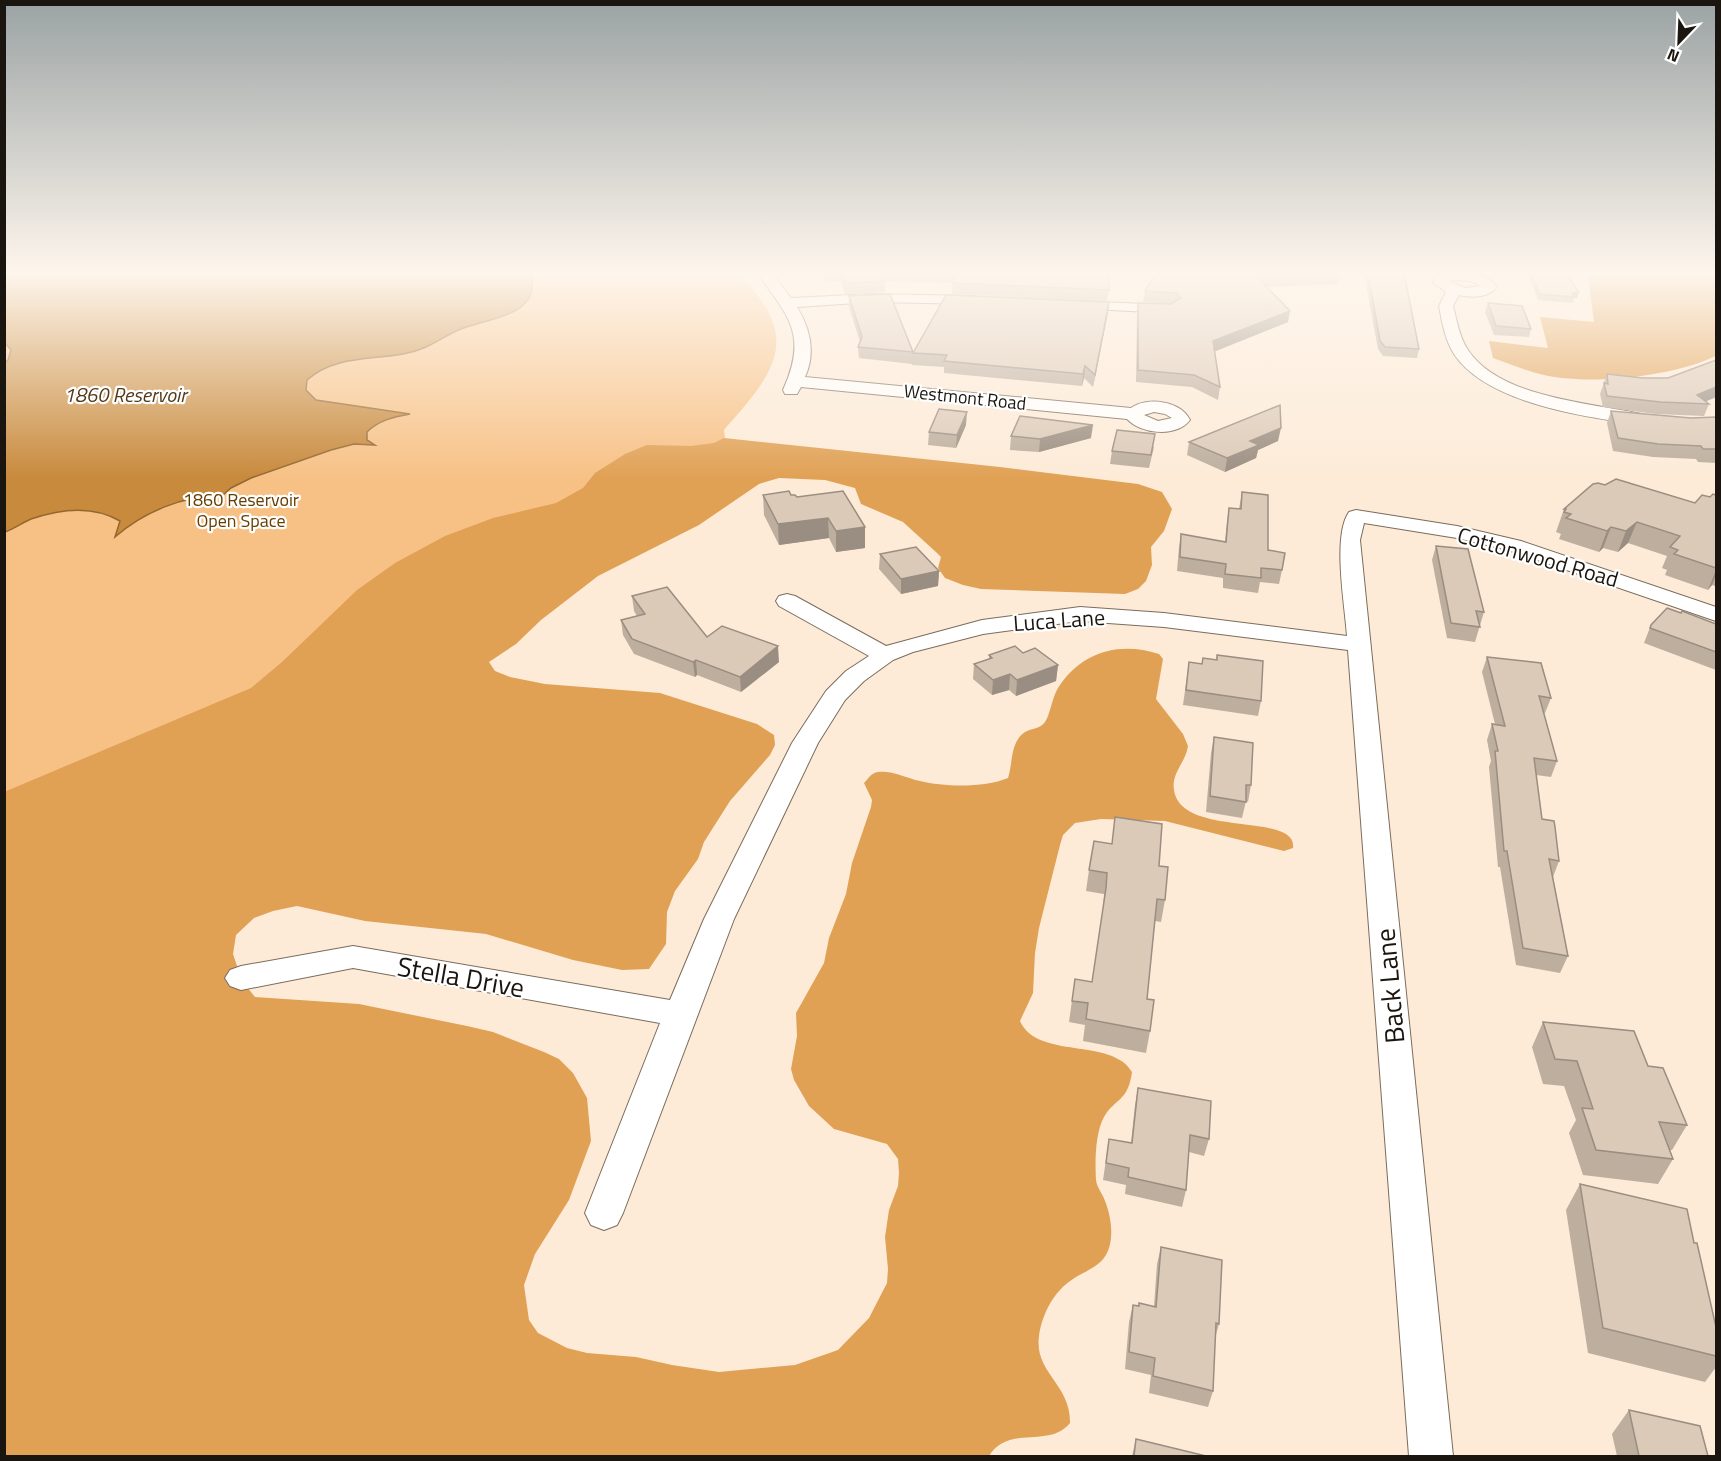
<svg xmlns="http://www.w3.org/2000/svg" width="1721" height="1461" font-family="'Titillium Web',sans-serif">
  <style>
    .green { fill: #f7c186 }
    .forest { fill: #e0a155 }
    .water { fill: #c88a3d; stroke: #94672f; stroke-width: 1.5 }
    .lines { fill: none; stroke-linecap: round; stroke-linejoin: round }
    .street-casing { stroke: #7b6c5b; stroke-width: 2 }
    .street { fill: #fff; fill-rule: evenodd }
    .wall { fill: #bdae9e }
    .shaded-wall { fill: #9a8d81 }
    .building { fill: #dccab8; stroke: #9a8d81; stroke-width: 1.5 }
    .labels { text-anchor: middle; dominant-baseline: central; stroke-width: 4.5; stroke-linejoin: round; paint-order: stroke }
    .far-street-label { font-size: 18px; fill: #1b150f; stroke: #fff }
    .far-park-label { font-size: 18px; fill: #673d00; stroke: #fff }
    .far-water-label { font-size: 20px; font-style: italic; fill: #543919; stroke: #fff }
    .street-label { font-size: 22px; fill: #1b150f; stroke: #fff }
    .near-street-label { font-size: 27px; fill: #1b150f; stroke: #fff }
  </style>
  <rect width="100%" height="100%" fill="#fdebd8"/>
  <path class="green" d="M5,273H740C751,288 765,302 772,320C790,362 749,400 724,430L725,439L5,881Z"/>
  <g class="forest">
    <path d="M1549,273H1716V356C1672,377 1584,387 1536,373C1522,369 1507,363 1493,358L1489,341L1548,348L1540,317L1594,322L1588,276Z"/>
    <path d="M724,438L1000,467L1138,484L1162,492L1172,509L1164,531L1151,547L1152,565L1146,581L1138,589L1125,594L981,589L963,585L945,578L938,568L941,557L937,553L903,522L861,504L855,488L825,480L779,478L759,484L699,525L598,576L541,620L516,644L489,662L495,671L510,677L545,684L660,693L757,724L774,735L775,745L770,755L730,801L704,842L698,859L675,891L667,912L666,944L649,969L622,970L573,960L486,934L365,921L297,906L273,911L254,918L236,935L233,954L242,981L255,997L359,1004L467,1026L493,1032L544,1052L559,1059L573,1073L587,1098L591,1141L569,1200L535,1254L524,1285L529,1320L538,1333L567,1348L587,1353L636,1357L672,1365L719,1372L795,1365L838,1350L869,1318L887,1283L888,1269L885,1237L889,1210L898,1186L899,1173L898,1159L887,1144L834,1129L809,1106L794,1080L791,1069L797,1036L796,1013L824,963L829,938L846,894L852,863L871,807L872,800L864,783C869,778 871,773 878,772C891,770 907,778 920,781C945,787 984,788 1008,778C1013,763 1010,742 1025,732C1032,728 1040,729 1045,722C1050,715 1052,698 1058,688C1081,652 1119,641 1159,654L1163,659L1156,699L1183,734L1188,746C1186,762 1171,773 1174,790C1181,839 1298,811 1293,848L1284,851L1165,821L1101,819L1075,823L1063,835L1060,845L1039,928L1035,953L1033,993L1020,1021C1037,1060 1112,1037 1132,1072C1128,1102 1115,1098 1104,1117C1095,1133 1095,1163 1096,1180C1097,1188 1103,1194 1105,1201C1111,1216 1115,1239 1106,1255C1099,1267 1085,1271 1073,1279C1054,1291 1042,1314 1039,1336C1034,1373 1071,1384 1070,1423C1049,1449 1009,1424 989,1456H5L4,792L251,688L282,662L357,590L395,563L445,536L493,518L556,503L583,488L595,473L625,454L647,445L691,446L714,443Z"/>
  </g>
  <path class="water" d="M5,273H533C532,280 533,290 530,296C521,317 480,321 461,329C439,338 430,349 403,354C370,360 334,356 307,380L306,390L316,400L410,414C394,417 379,420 367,432V440L375,445L354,444L331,450L251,478L231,488L223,495C183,496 145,511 115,537L120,521C93,505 60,509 31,519C22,523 14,529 5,532L4,364L8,360L11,350L5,343Z"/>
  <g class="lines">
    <g class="street-casing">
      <g id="street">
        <path d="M757,273H772L791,298L872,294L976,296L983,300L976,304L872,302L797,307C810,328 816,353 805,377L1131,408C1147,396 1181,401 1190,420C1176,438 1141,434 1127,419L801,387L797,394H785L783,390C808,335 789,317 757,273ZM1154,412L1165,414L1172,418L1158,421L1144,415Z"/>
        <path d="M1444,273C1464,273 1484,270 1497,287C1488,298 1472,298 1459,295L1453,306C1457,320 1459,337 1468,350C1501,400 1598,403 1650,416L1653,420L1650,424L1644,425C1589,418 1487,404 1454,354C1445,340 1442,322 1439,306L1446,292L1433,283L1436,276ZM1455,280L1471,281L1481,286L1465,288L1448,281Z"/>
        <polygon points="1076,301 1170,305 1177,309 1170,313 1071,308 1069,305"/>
        <path d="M1356,510L1457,526L1521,541L1716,607V621L1508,550L1457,538L1364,523L1360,540L1453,1456H1409L1348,650L1164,627L1080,621L983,634L913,652L893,660L864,681L845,700L818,743L734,919L623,1213L617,1225L604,1230L591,1225L585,1213L660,1023L353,968L241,990L230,986L225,978L230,970L241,966L353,946L670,1000L704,919L792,743L826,691L846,671L869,656L779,606L776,601L779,596L787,594L795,596L886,646L982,620L1080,607L1164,613L1347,636C1345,605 1332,536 1349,512Z"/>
      </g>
    </g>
    <use href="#street" class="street"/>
  </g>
  <g class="wall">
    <polygon points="822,273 1108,273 1109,290 1107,301 952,294 952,283 885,281 885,292 845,294 841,281 825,282"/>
    <polygon points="1157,273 1340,273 1338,284 1266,287 1288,322 1215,351 1220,387 1218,400 1192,387 1136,382 1137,314 1138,303 1172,304 1143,302 1145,291"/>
    <polygon points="1364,273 1404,273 1419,349 1417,358 1383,356 1378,349"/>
    <polygon points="1527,273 1566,273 1577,298 1574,298 1573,303 1538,300"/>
    <polygon points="849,296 913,353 1109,302 1108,313 1093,387 1084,378 1082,386 944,373 944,367 912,365 912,364 859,358 858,347 860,342 849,307"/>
    <polygon points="1488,303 1531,329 1529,337 1494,335 1485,312"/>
    <polygon points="1716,360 1716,397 1705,402 1709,404 1704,416 1656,414 1603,407 1600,394 1607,374 1643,378 1668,378"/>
    <polygon points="1611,411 1691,418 1716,417 1716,463 1698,462 1696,459 1653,457 1613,451 1607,423"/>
    <polygon points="966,425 956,448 928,445 929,432"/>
    <polygon points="1011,436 1091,438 1039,452 1010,450"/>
    <polygon points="1278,441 1258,450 1256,458 1225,472 1187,455 1189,442"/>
    <polygon points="1154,447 1149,468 1110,464 1112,451"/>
    <polygon points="1605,485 1695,503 1716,495 1716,584 1715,586 1712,585 1708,590 1665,575 1667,570 1662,568 1667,556 1628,543 1618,552 1603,548 1599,552 1559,539 1561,534 1556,532 1564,509"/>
    <polygon points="843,491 865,548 836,552 829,538 779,545 764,515 763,495 791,495 797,497"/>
    <polygon points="1242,492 1268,550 1282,570 1279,584 1260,582 1258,593 1223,588 1223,578 1177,571 1179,547 1181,534 1225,542 1227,521 1229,508 1239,509"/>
    <polygon points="1436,546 1484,612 1475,642 1447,638 1432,560"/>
    <polygon points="880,554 939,571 938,586 901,594 879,569"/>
    <polygon points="632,596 707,637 779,662 741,692 697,675 695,677 634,654 623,635 621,620 637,616 634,611"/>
    <polygon points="1681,613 1716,624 1716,670 1644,643 1651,625"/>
    <polygon points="1023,653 1058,665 1056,681 1016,696 1009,690 992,695 973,679 974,664 989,659 989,655"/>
    <polygon points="1217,655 1261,701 1258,716 1183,705 1189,662 1202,664 1216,660"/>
    <polygon points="1487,657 1551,698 1545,713 1544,713 1557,761 1551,777 1536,775 1542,819 1559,861 1553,877 1568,956 1560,973 1516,965 1500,867 1498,867 1489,767 1491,761 1487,740 1492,724 1495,724 1482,672"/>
    <polygon points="1214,737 1251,785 1248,802 1246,801 1242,818 1206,812 1211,753"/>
    <polygon points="1159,866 1165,900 1161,922 1155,921 1147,999 1150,1031 1146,1053 1083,1041 1085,1025 1069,1022 1075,979 1092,982 1103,909 1104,894 1086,891 1089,870"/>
    <polygon points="1543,1022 1648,1066 1687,1125 1672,1150 1670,1150 1673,1159 1658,1184 1583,1175 1569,1133 1576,1120 1564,1086 1543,1084 1532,1047"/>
    <polygon points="1138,1088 1209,1139 1204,1156 1189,1152 1186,1190 1182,1207 1125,1194 1126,1185 1103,1180 1109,1139 1131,1143 1135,1105"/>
    <polygon points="1580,1184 1716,1327 1716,1367 1705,1382 1588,1353 1566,1210"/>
    <polygon points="1161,1247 1219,1324 1215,1338 1213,1391 1208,1407 1149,1393 1151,1375 1125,1369 1129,1322 1133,1305 1138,1306 1154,1306 1157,1264"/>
    <polygon points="1629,1410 1708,1456 1617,1456 1612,1434"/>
    <polygon points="1136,1439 1206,1456 1132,1456"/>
  </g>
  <g class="shaded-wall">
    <polygon points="1579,292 1577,298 1574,298 1572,293"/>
    <polygon points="1109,302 1108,313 1093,387 1095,375"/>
    <polygon points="1290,311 1288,322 1211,353 1213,341"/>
    <polygon points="1085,366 1084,378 1082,386 1083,374"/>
    <polygon points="1716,387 1716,397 1699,404 1697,395"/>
    <polygon points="967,412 966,425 956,448 957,435"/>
    <polygon points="1093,425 1091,438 1039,452 1040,439"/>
    <polygon points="1281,428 1278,441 1258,450 1256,458 1225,472 1227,458 1250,441"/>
    <polygon points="828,518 829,538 779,545 778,524"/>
    <polygon points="1637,522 1628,543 1618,552 1626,531"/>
    <polygon points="865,527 865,548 836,552 836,531"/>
    <polygon points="1611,527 1603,548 1599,552 1607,531"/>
    <polygon points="1716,570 1716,575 1712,585 1708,590"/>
    <polygon points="939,571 938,586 901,594 901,579"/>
    <polygon points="778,646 779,662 741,692 740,677"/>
    <polygon points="696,660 697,675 695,677 693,662"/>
    <polygon points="1058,665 1056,681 1016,696 1017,680"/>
    <polygon points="1010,674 1009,690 992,695 993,680"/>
  </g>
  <g class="building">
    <polygon points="842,273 882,273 885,281 845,283"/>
    <polygon points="958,273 1108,273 1109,290 952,283"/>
    <polygon points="1157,273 1336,273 1256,276 1290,311 1213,341 1220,387 1194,375 1138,370 1138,303 1171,304 1181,298 1177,293 1145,291"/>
    <polygon points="1368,273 1404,273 1419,349 1385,347 1380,341"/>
    <polygon points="1530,273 1566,273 1579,292 1572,293 1574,297 1540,294"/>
    <polygon points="890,294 913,352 858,347 862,337 849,296"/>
    <polygon points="946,295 1109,302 1095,375 1085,366 1083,374 944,361 947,355 913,353"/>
    <polygon points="1488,303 1522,306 1531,329 1496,326"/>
    <polygon points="1716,360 1716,387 1697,395 1709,404 1660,402 1607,396 1604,383 1608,384 1607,374 1643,378 1668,378"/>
    <polygon points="1280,405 1281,428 1250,441 1259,445 1227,458 1189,442"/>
    <polygon points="939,409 967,412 957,435 929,432"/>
    <polygon points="1611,411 1691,418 1716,417 1716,449 1703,449 1701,446 1658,444 1618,438"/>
    <polygon points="1020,416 1093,425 1040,439 1011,436"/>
    <polygon points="1117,430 1155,434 1151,455 1112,451"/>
    <polygon points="1616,479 1695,503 1702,495 1710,497 1713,494 1716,495 1716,568 1674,554 1678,550 1670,547 1680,536 1637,522 1626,531 1611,527 1607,531 1566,518 1571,514 1564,512 1566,509 1564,509 1593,484 1598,483 1605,485"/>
    <polygon points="789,491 791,495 795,495 797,497 843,491 865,527 836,531 828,518 778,524 763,495"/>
    <polygon points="1242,492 1268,495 1268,550 1285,553 1282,570 1261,568 1261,578 1225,574 1226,564 1180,557 1181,534 1226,542 1229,508 1241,509"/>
    <polygon points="1436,546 1468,549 1484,612 1476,611 1480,627 1451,623"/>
    <polygon points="916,547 939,571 901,579 880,554"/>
    <polygon points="667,587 707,637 722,626 778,646 740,677 696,660 693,662 632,639 621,620 645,614 632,596"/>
    <polygon points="1667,608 1681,613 1682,611 1716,624 1716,652 1650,628 1651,625"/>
    <polygon points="1015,646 1023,653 1035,648 1058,665 1017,680 1010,674 993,680 974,664 992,658 989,655"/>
    <polygon points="1217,655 1263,661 1261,701 1186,690 1189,662 1202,664 1203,658 1217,660"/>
    <polygon points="1487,657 1541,663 1551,698 1539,696 1557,761 1534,758 1542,819 1554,821 1555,827 1559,861 1549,859 1568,956 1523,948 1507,851 1504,851 1495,751 1498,751 1492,724 1505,726"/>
    <polygon points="1214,737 1253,743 1251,785 1246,785 1246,802 1210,796"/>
    <polygon points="1115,817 1162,824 1159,866 1168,867 1165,900 1157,899 1147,999 1154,1000 1150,1031 1086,1019 1088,1003 1072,1001 1075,979 1092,982 1106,888 1107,873 1089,870 1094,841 1112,844"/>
    <polygon points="1543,1022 1634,1031 1648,1066 1663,1068 1687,1125 1659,1122 1673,1159 1596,1150 1582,1108 1593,1109 1577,1061 1555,1059"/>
    <polygon points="1138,1088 1211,1101 1209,1139 1190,1135 1186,1190 1128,1177 1129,1168 1106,1163 1109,1139 1132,1143"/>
    <polygon points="1580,1184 1687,1209 1694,1243 1697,1243 1716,1327 1716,1356 1603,1328"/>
    <polygon points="1161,1247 1222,1260 1219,1324 1216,1323 1213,1391 1153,1376 1155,1358 1129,1352 1133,1305 1139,1306 1139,1303 1156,1307"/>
    <polygon points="1629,1410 1700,1426 1708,1456 1639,1456"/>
    <polygon points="1136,1439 1206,1456 1134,1456"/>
  </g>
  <linearGradient id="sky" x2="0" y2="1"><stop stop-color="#9ba3a4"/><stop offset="0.57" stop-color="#fef6ed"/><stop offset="1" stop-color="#fef6ed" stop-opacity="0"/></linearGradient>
  <rect width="1721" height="478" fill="url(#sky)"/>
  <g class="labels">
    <g class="far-street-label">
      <text transform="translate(965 397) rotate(6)">Westmont Road</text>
    </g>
    <g class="far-park-label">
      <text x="241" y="499">1860 Reservoir<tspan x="241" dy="21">Open Space</tspan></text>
    </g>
    <g class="far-water-label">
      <text x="125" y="394">1860 Reservoir</text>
    </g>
    <g class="street-label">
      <text transform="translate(1538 557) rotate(16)">Cottonwood Road</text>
      <text transform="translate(1059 620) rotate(-4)">Luca Lane</text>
    </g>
    <g class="near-street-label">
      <text transform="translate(461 976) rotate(10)">Stella Drive</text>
      <text transform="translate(1389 986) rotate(-95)">Back Lane</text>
    </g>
  </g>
  <rect width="1721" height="1461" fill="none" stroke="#1b150f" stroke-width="12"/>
  <g transform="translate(1679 42) rotate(203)" stroke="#ffffff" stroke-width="4.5" paint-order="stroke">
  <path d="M0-4.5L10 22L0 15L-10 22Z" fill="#1b150f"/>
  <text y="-9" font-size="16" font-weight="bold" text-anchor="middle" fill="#1b150f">N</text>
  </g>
</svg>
